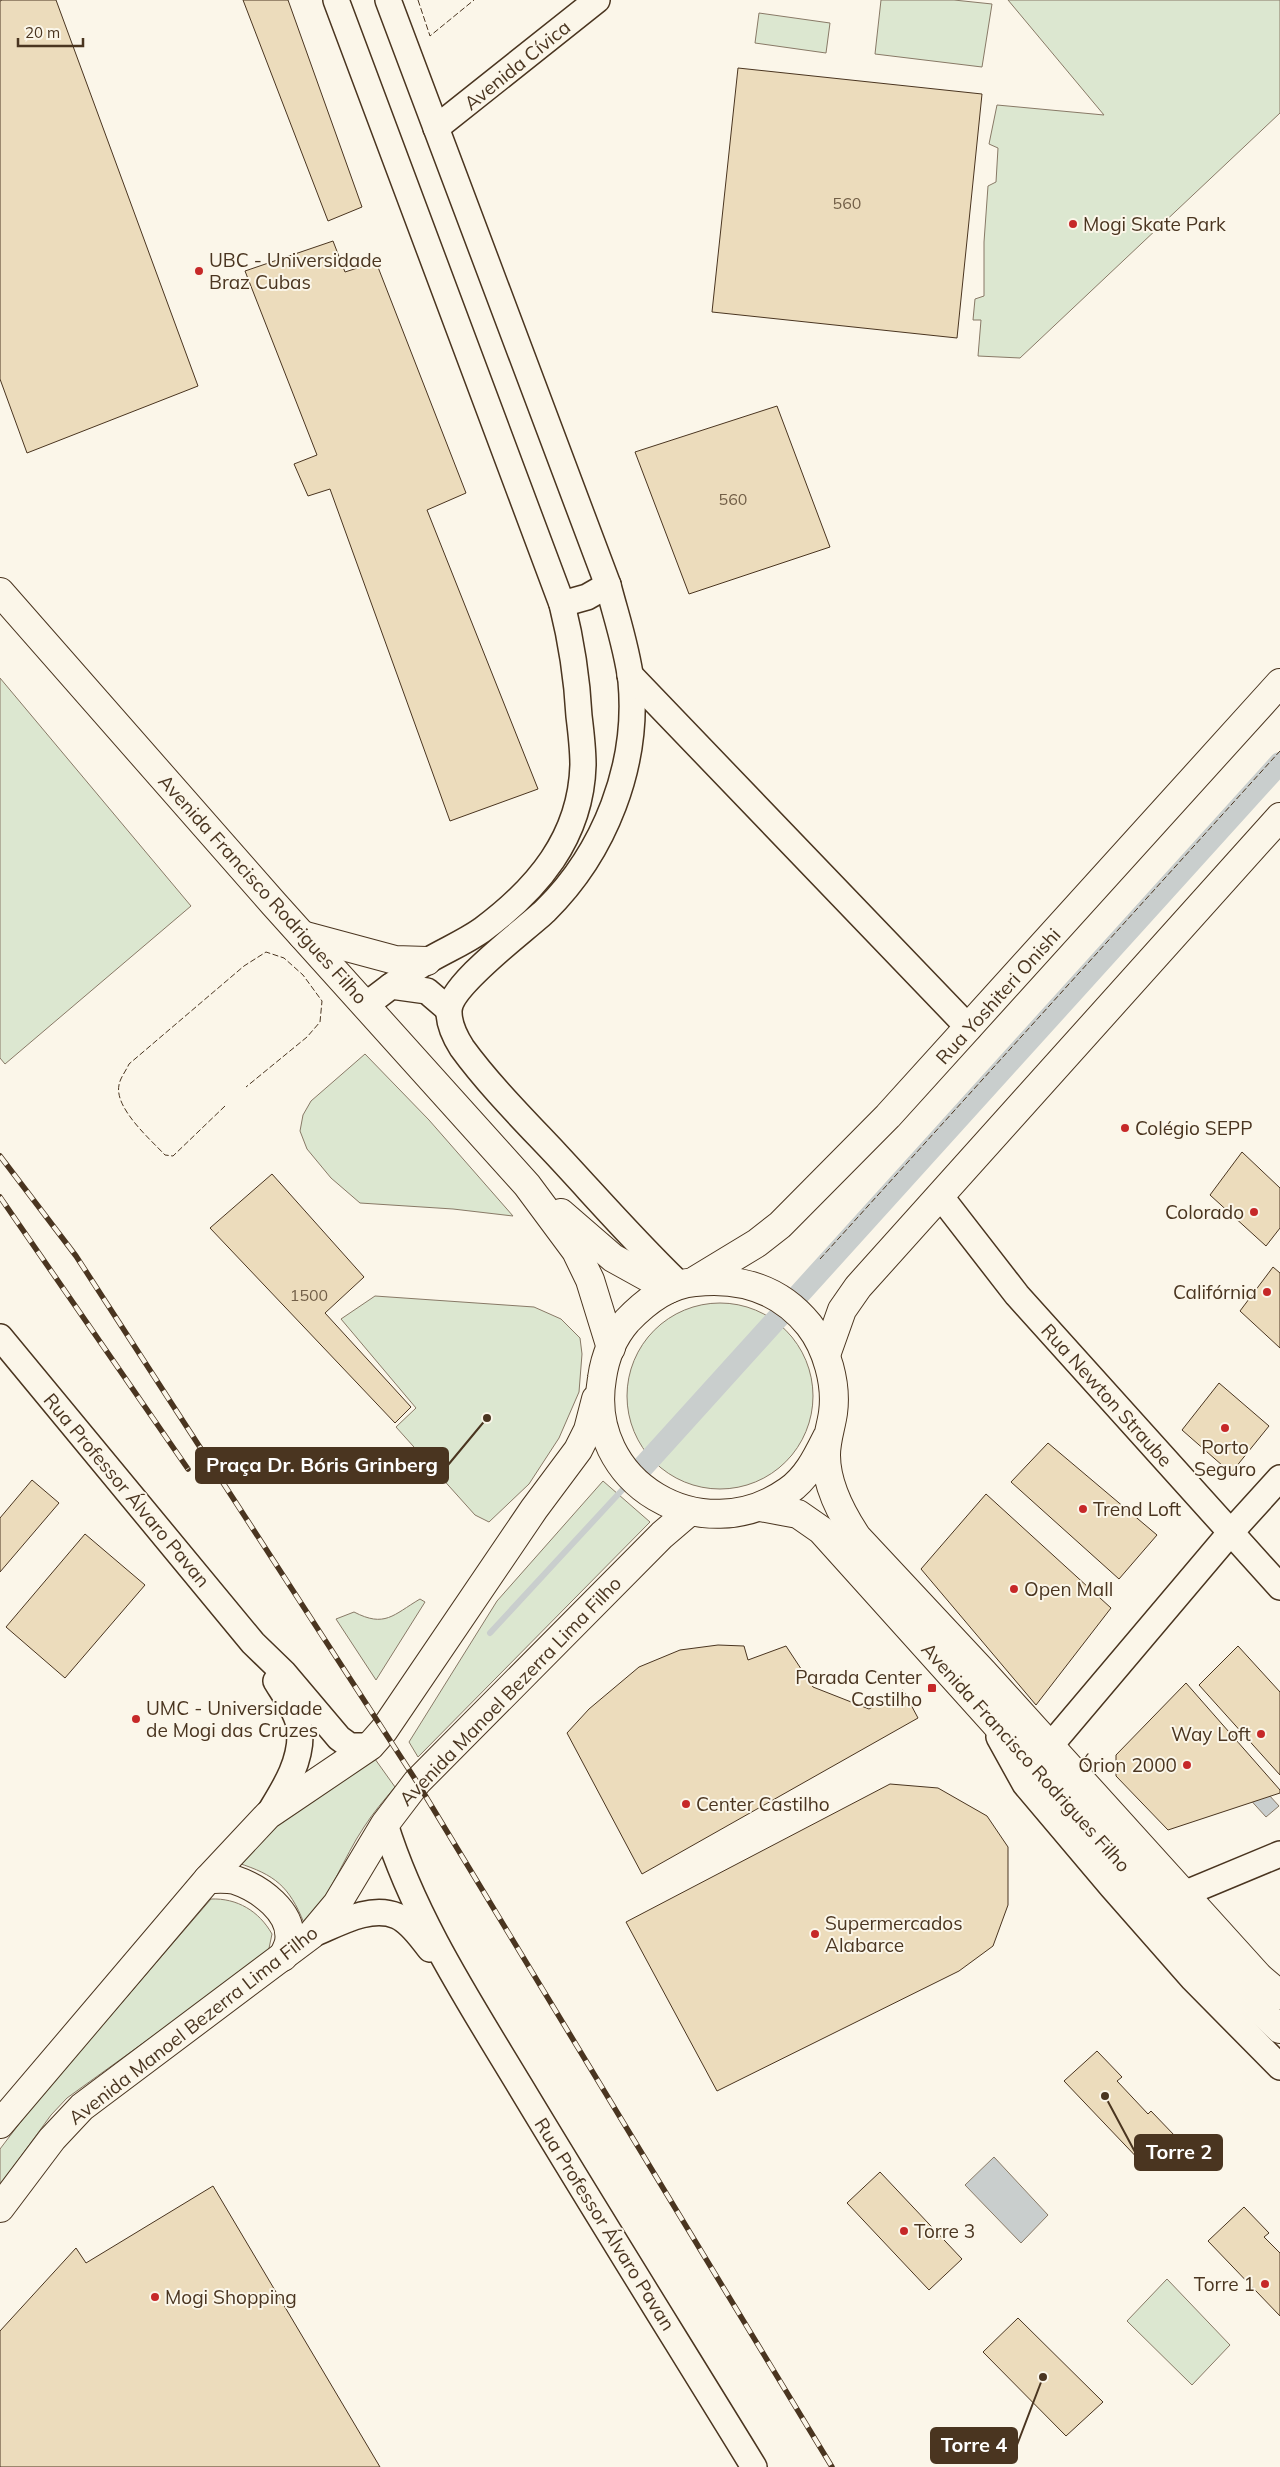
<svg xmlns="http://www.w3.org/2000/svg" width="1280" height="2467" font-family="Mulish,sans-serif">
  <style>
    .green { fill: #dce7d0; stroke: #887966 }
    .water { fill: #c9cecd; stroke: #887966 }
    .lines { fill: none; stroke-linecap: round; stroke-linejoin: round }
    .stream { stroke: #c9cecd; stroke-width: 6 }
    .canal { stroke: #c9cecd; stroke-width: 22 }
    .building { fill: #ecdcbc; stroke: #4a3520 }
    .minor-casing { stroke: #4a3520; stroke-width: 28 }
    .major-casing { stroke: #4a3520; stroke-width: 30 }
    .minor { stroke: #fbf6e9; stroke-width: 25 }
    .major { stroke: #fbf6e9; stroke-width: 28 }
    .rail-casing { stroke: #4a3520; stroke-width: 5.5 }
    .rail { stroke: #fbf6e9; stroke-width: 4; stroke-dasharray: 11; stroke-linecap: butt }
    .fence { stroke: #4a3520; stroke-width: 1; stroke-dasharray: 6 2.5; stroke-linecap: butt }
    .poi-dot { fill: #c62828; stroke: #fbf6e9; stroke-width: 2 }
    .labels { text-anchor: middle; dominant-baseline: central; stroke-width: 4; stroke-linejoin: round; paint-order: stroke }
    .number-label { font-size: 16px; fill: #725f47 }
    .street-label { font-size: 19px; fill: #4a3520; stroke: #fbf6e9 }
    .poi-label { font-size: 19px; fill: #4a3520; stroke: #fbf6e9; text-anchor: start }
    .leader { fill: none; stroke: #4a3520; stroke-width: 2 }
    .callout-dot { fill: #4a3520; stroke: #fbf6e9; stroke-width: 2 }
    .callout { fill: #4a3520; stroke: #4a3520; stroke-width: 2 }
    .callout-label { font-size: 20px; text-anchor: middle; font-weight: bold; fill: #fff }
  </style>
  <rect width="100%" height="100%" fill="#fbf6e9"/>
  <g class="green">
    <polygon points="881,0 954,0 992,4 982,67 875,54"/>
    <polygon points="1008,0 1280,0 1280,113 1020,358 978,356 981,320 973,320 975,299 984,296 984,242 988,186 996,182 998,148 989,144 997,105 1104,115"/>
    <polygon points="759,13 830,23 826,53 755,43"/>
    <polygon points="0,678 191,906 5,1064 0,1058"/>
    <polygon points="365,1054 429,1120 513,1216 453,1209 360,1203 331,1178 307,1149 300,1131 303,1115 311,1101"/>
    <polygon points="375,1296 534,1307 561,1319 580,1338 582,1354 579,1392 559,1438 529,1484 489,1522 475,1515 396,1427 416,1408 341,1319"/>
    <circle cx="720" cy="1396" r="93"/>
    <polygon points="603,1481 650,1522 418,1757 409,1742 497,1601"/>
    <path d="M420,1599L425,1602L376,1680L336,1619L354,1612C385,1628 393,1615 420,1599Z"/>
    <path d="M375,1759L395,1787C384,1800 373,1813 364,1827C343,1858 331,1897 304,1923C289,1886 275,1875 238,1863L279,1824Z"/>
    <path d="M211,1899C237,1898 259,1911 272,1934L268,1953L67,2098L51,2115L0,2185V2149L32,2107Z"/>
    <polygon points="1167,2279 1230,2345 1192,2385 1127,2321"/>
  </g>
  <g class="water">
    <polygon points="1259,1784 1279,1806 1266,1817 1246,1795"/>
    <polygon points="994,2157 1048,2215 1021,2243 965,2185"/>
  </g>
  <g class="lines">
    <polyline class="stream" points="490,1633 624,1488"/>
    <polyline class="canal" points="641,1469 1280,763"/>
  </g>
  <g class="building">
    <polygon points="2,0 56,0 198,386 27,453 0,379 0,1"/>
    <polygon points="243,0 288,0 362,207 328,221"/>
    <polygon points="738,68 982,94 957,338 712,312"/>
    <polygon points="333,241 345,272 376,262 466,493 427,510 538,789 450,821 330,489 308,496 294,464 317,455 245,271"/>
    <polygon points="777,406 830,547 689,594 635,452"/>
    <polygon points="1242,1152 1280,1188 1280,1228 1266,1246 1210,1195"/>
    <polygon points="272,1174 364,1277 325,1313 411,1407 395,1423 210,1228"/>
    <polygon points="1273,1267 1280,1273 1280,1348 1240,1311"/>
    <polygon points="1219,1383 1269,1426 1231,1473 1182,1430"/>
    <polygon points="1048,1443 1157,1535 1119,1579 1011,1482"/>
    <polygon points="32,1480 59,1503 0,1572 0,1518"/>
    <polygon points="986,1494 1111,1608 1036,1705 921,1569"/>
    <polygon points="85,1534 145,1585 65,1678 6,1627"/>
    <polygon points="718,1645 744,1646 748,1660 786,1646 813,1687 869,1709 903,1690 918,1718 642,1874 567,1733 589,1709 639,1667 680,1650"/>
    <polygon points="1238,1646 1280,1692 1280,1775 1199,1685"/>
    <polygon points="1186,1683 1280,1790 1280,1793 1168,1830 1116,1776 1116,1755"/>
    <polygon points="890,1784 938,1788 987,1816 1008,1847 1008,1905 993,1946 959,1971 717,2091 626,1922"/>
    <polygon points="1097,2051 1122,2077 1117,2081 1148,2114 1151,2111 1175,2136 1145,2166 1064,2081"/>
    <polygon points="880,2172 962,2259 929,2290 847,2203"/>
    <polygon points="213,2186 380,2467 0,2467 0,2331 76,2248 86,2263"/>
    <polygon points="1244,2207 1269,2233 1264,2237 1280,2253 1280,2316 1208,2241"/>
    <polygon points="1018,2318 1103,2402 1066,2436 983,2352"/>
  </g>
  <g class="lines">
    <g class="minor-casing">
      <g id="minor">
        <path d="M336,0L562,604C571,640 577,678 579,716C581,732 583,749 583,765C581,838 537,889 482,930C465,942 446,950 429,960C416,968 404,977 391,986"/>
        <path d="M388,0L608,585C616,616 627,648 631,681C639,765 605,852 545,911C525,930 448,986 449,1012C449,1025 455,1037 462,1048C489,1085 524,1120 556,1154C597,1198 637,1244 680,1285"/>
        <polyline points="436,128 597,0"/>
        <polyline points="562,604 587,597 608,585"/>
        <polyline points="630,675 969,1028"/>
        <polyline points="366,1005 391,986 427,991 448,1009"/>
        <polyline points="941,1197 1017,1295 1280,1587"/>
        <polyline points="0,1337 253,1643 284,1673 339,1738 350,1746 370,1746"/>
        <polyline points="999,1737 1025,1784 1112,1887 1193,1979 1280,2067"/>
        <polyline points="1050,1746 1231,1532 1280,1478"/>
        <path d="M268,1815C283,1790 301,1764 300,1733C300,1716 285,1696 276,1681"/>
        <path d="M385,1824C414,1918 470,2003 520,2086C597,2214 676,2340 754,2467"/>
        <polyline points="1167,1901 1280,1854"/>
        <path d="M311,1935C336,1925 370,1904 397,1916C411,1922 421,1938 430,1949"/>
      </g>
    </g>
    <g class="major-casing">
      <g id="major">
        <polyline points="0,592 274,904 527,1185 576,1251 590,1280 611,1348"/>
        <polyline points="302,935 395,960 427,961"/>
        <polyline points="561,1213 613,1258 669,1289"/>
        <polyline points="696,1280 757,1243 780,1225 888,1116 1280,683"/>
        <polyline points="826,1355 842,1310 858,1287 1280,817"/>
        <path d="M827,1437C817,1457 807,1478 788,1491C702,1552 584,1483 602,1378C605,1357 613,1337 627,1321C645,1302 669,1284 695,1282C740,1277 780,1289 809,1325C827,1348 837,1384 833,1413C831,1427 826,1440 826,1455C826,1485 841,1513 857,1537L984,1673L1259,1977L1280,1995"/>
        <polyline points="760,1507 798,1514 821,1530 1217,1970 1280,2029"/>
        <path d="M208,1879C216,1879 227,1878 235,1880C259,1888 294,1912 289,1942C288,1947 285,1952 283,1957"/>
        <polyline points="0,2124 208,1879 268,1815 370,1746 384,1730 534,1509 578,1450 588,1430 596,1399"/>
        <polyline points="0,2208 52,2139 82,2107 311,1935 337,1904 385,1824 417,1782 662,1535 689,1512"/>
      </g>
    </g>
    <use href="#minor" class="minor"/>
    <use href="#major" class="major"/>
    <g class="rail-casing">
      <g id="rail">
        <polyline points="0,1156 76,1256 417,1782 832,2467"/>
        <polyline points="0,1197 188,1469"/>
      </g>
    </g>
    <use href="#rail" class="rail"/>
    <g class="fence">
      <polyline points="418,0 430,36 474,0"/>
      <path d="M225,1106L173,1156L165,1155C151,1140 114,1108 119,1085C120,1078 126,1071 129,1064L244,966L266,952L284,958L303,975L322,1001L320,1022L307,1037L246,1087"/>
      <polyline points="820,1259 1280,751"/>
    </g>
  </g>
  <g class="poi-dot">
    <circle cx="1073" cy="224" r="5"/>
    <circle cx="199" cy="271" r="5"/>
    <circle cx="1125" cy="1128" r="5"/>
    <circle cx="1254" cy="1212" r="5"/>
    <circle cx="1267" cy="1292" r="5"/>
    <circle cx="1225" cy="1428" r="5"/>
    <circle cx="1083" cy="1509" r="5"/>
    <circle cx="1014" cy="1589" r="5"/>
    <rect x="927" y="1683" width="10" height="10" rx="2.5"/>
    <circle cx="136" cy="1719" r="5"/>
    <circle cx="1261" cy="1734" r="5"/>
    <circle cx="1187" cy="1765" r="5"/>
    <circle cx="686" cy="1804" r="5"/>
    <circle cx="815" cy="1934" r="5"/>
    <circle cx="904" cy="2231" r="5"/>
    <circle cx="1265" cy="2284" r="5"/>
    <circle cx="155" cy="2297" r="5"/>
  </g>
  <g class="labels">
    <g class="number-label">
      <text x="847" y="203">560</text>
      <text x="733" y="499">560</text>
      <text x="309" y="1295">1500</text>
    </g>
    <g class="street-label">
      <text transform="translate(517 65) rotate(-39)">Avenida Cívica</text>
      <text transform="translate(263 889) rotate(48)">Avenida Francisco Rodrigues Filho</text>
      <text transform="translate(998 996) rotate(-48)">Rua Yoshiteri Onishi</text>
      <text transform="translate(1107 1395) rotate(48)">Rua Newton Straube</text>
      <text transform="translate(127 1490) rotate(50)">Rua Professor Álvaro Pavan</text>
      <text transform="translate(510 1691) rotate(-46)">Avenida Manoel Bezerra Lima Filho</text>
      <text transform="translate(1026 1757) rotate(48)">Avenida Francisco Rodrigues Filho</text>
      <text transform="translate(193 2025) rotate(-38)">Avenida Manoel Bezerra Lima Filho</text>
      <text transform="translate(605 2224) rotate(58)">Rua Professor Álvaro Pavan</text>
    </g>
    <g class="poi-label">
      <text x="1083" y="224">Mogi Skate Park</text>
      <text x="209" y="260">UBC - Universidade<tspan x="209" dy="22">Braz Cubas</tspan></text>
      <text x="1135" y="1128">Colégio SEPP</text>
      <text x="1244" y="1212" text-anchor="end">Colorado</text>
      <text x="1257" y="1292" text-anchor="end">Califórnia</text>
      <text x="1225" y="1447" text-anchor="middle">Porto<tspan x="1225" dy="22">Seguro</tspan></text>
      <text x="1093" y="1509">Trend Loft</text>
      <text x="1024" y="1589">Open Mall</text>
      <text x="922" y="1677" text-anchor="end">Parada Center<tspan x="922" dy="22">Castilho</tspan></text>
      <text x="146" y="1708">UMC - Universidade<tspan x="146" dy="22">de Mogi das Cruzes</tspan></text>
      <text x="1251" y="1734" text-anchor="end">Way Loft</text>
      <text x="1177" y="1765" text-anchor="end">Órion 2000</text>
      <text x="696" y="1804">Center Castilho</text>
      <text x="825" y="1923">Supermercados<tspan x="825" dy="22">Alabarce</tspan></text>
      <text x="914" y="2231">Torre 3</text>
      <text x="1255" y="2284" text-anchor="end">Torre 1</text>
      <text x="165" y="2297">Mogi Shopping</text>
    </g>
  </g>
  <path class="leader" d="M487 1418L448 1465M1105 2096L1135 2152M1043 2377L1017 2445"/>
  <g class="callout-dot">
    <circle cx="487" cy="1418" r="5"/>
    <circle cx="1105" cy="2096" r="5"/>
    <circle cx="1043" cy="2377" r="5"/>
  </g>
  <g class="callout">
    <rect x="196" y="1448" width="252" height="35" rx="5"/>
    <rect x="1135" y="2135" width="87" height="35" rx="5"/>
    <rect x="931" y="2428" width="86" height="35" rx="5"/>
  </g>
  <g class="callout-label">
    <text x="322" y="1472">Praça Dr. Bóris Grinberg</text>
    <text x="1179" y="2159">Torre 2</text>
    <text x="974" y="2452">Torre 4</text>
  </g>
  <path d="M18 38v8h65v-8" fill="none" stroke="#4a3520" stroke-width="2.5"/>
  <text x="25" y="38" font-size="15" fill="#4a3520" stroke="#fbf6e9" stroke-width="4" paint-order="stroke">20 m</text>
</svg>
